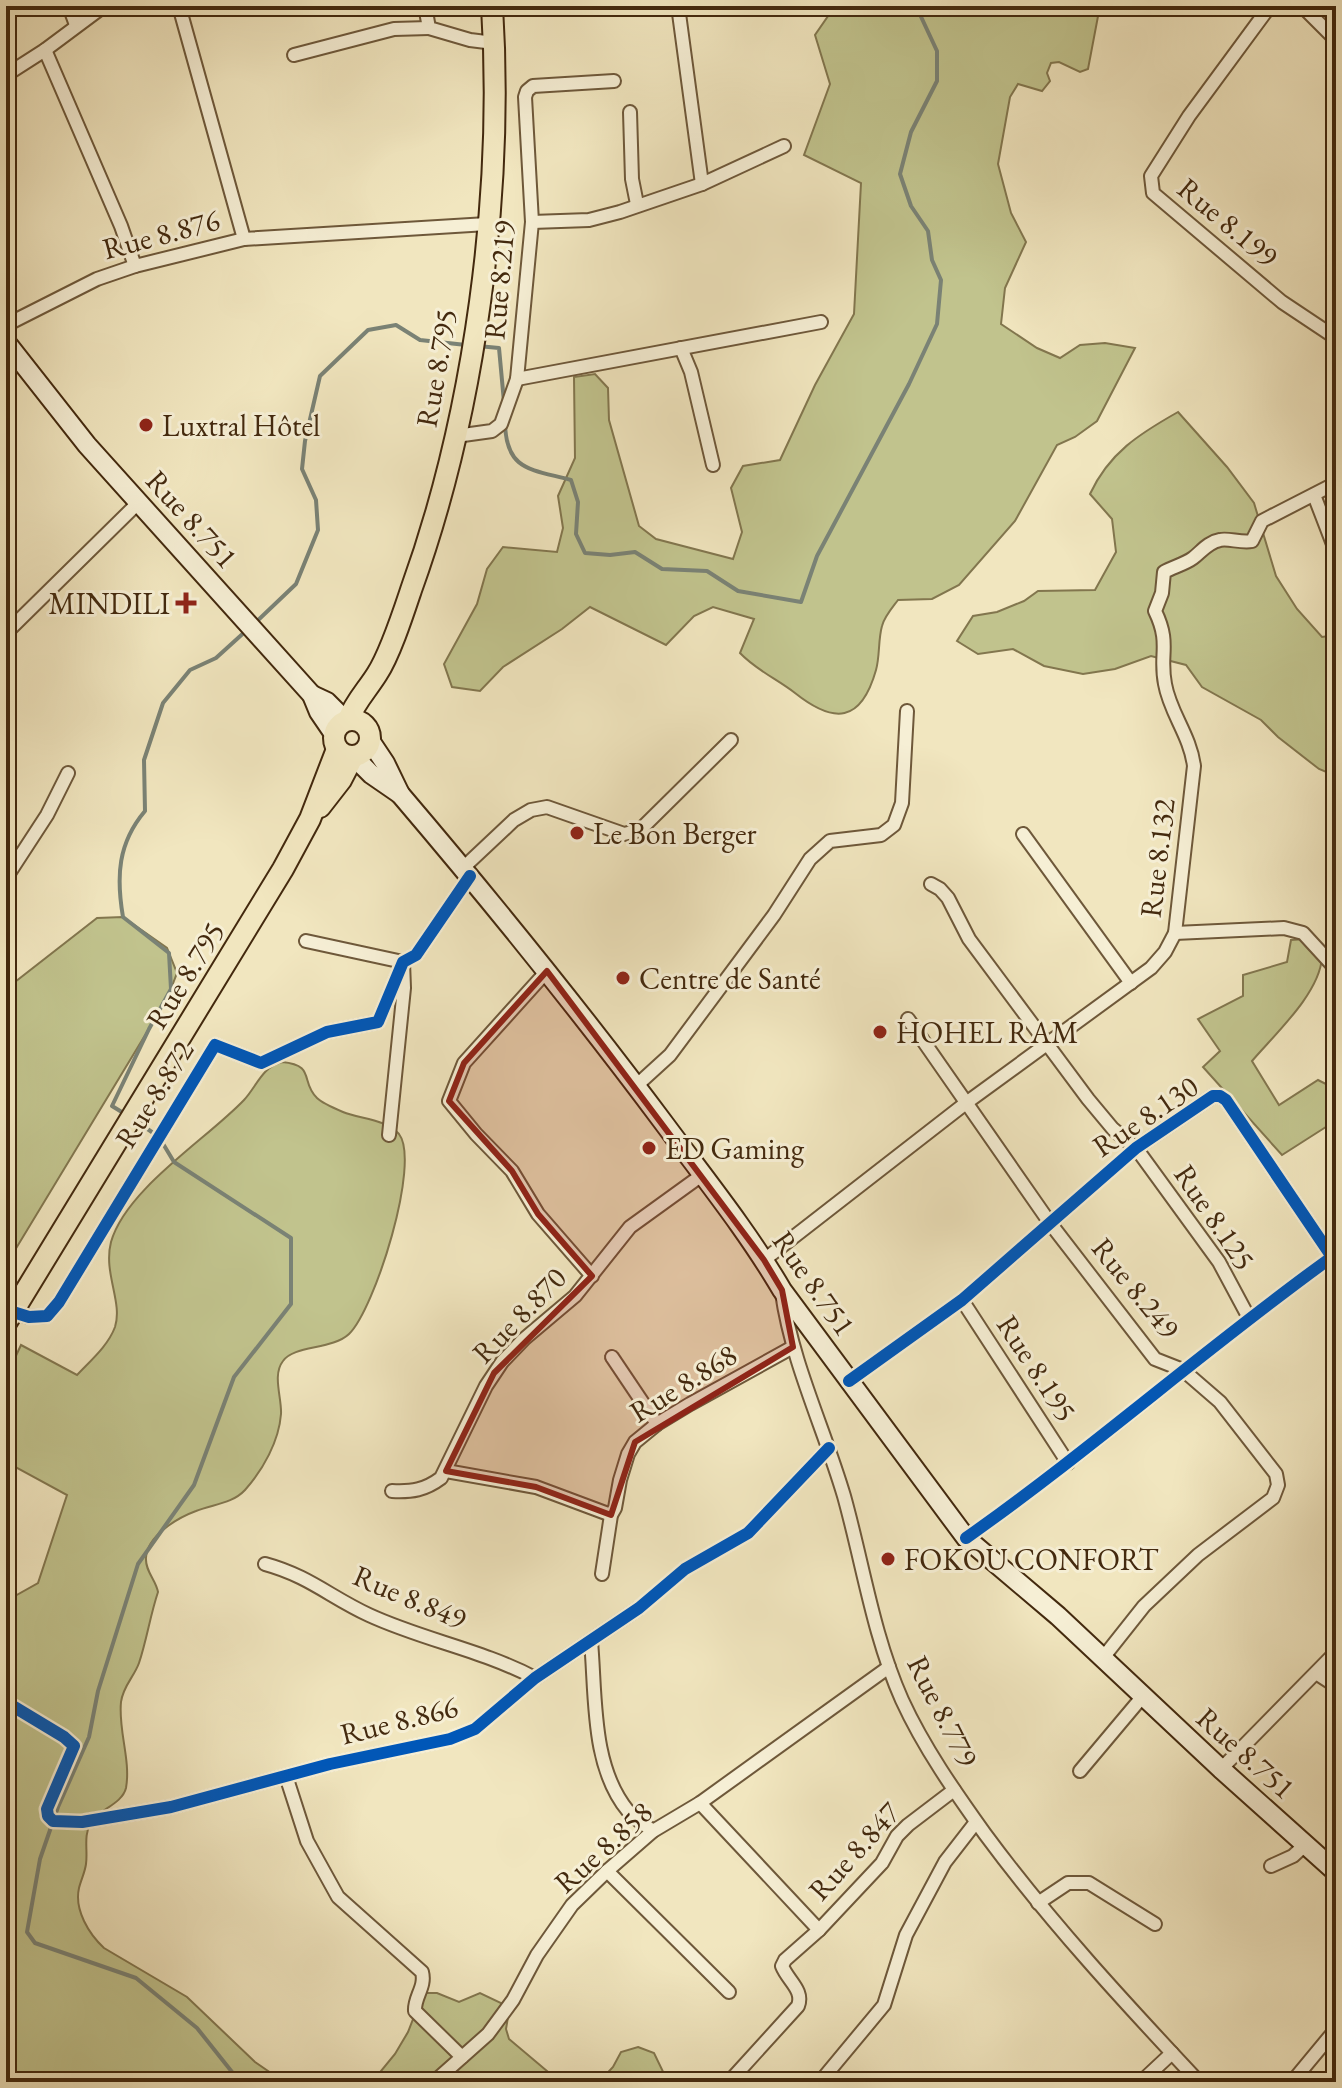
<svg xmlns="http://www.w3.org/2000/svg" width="1342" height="2088" font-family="'EB Garamond',serif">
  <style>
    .green { fill: #c1c38d; stroke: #82764e; stroke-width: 2 }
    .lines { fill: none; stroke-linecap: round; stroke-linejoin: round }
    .stream { stroke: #7a8275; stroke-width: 4 }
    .minor-casing { stroke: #6e583a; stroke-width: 16 }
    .secondary-casing { stroke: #43290e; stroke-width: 22 }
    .trunk-casing { stroke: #43290e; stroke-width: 24 }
    .minor { stroke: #f6efd5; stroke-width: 12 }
    .secondary { stroke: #f6efd5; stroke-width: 18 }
    .trunk { stroke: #f1e6bf; stroke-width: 20 }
    .cycleway-casing { stroke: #f6efd5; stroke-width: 17 }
    .cycleway { stroke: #0057b8; stroke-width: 12 }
    .marked { fill: #8f2418; fill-opacity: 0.2; stroke: #8f2418; stroke-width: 6; stroke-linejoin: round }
    .poi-dot { fill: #8f2418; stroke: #f6efd5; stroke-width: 3 }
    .labels { text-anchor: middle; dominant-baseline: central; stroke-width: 6; stroke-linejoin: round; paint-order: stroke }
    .street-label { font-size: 30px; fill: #43290e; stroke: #f6efd5 }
    .poi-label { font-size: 30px; fill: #43290e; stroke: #f6efd5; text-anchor: start }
  </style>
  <rect width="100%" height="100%" fill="#f1e6bf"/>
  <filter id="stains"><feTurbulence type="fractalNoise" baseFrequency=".0025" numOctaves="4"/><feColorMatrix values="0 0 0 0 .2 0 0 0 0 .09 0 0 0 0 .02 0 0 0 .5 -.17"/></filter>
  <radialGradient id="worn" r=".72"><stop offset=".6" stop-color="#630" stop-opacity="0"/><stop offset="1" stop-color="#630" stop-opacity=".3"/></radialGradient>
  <g class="green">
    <path d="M835,6H1067L1075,11L1082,6H1095L1099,11L1088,69L1080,72L1059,62L1051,63L1047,73L1050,81L1042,91L1018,84L1010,97L998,164L1011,213L1026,242L1005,288L1001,324L1037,348L1060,358L1080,345L1105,343L1135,348L1097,421L1075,437L1057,445L1015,521L959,585L932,599L898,600C892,608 884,617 882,626C878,640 880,656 876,670C861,723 834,724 795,693C777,679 756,670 740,653L754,619L713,607L694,616L666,645L590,607L562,629L503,667L480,691L452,687L444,664L477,604L487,569L503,547L557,552L563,528L558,496L575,458L574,377L595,374L608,388L609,420L639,526L656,539L733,559L742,532L731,488L743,466L780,460L815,385L854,314L861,183L804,155L830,84L815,35Z"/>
    <path d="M1178,412L1227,467L1254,503L1276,576L1297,609L1322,637L1336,635V776L1319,769L1278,737L1261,720L1202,687L1186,665L1151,656L1115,669L1083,674L1044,666L1013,649L978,654L957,641L973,616L997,612L1024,601L1038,591L1095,590L1116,552L1112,519L1090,494C1109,453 1139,434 1178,412Z"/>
    <polygon points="123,917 167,948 177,973 167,999 6,1265 6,989 97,918"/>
    <path d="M1306,939L1322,957C1320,993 1275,1034 1252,1061L1279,1105L1318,1080L1336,1089V1134L1329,1125L1282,1155L1203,1067L1220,1051L1198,1019L1243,996V975L1287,962L1291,940Z"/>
    <path d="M282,1062C316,1065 300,1082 317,1098C322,1103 336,1109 343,1112C360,1119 386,1119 399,1134C421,1162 375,1309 349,1334C332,1350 294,1345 283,1361C272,1375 282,1398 281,1414C279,1441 263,1470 245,1490C232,1504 213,1504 196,1511C177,1518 147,1536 146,1558C145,1571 156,1580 158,1592C150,1616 147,1639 139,1663C134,1677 123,1686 121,1702C118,1730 131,1760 126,1788C122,1804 100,1809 91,1822C83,1836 88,1850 86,1864C85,1872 81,1880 79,1888C74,1910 89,1934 104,1948L187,1997L255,2062L284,2082H6V1601L38,1583L67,1495L6,1462V1377L21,1345L77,1375C90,1361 108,1346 115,1327C123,1302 103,1273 111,1242C126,1189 207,1139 244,1100C257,1086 262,1067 282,1062Z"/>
    <polygon points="427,1993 437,1993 459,2002 480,1993 501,2003 509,2011 506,2029 509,2039 560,2082 372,2082 395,2054 408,2032 422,1996"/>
    <polygon points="638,2047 654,2053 668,2082 599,2082 613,2067 621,2052"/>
  </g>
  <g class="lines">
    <g class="stream">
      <polyline points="478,346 499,348 504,402"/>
      <path d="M505,423C506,471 531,469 571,480L578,502L576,534L585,553L610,555L635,552L662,569L707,571L738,591L801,602L817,556L909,384L937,324L941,280L932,260L928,231L911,206L900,174L911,132L937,81V51L916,6"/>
      <polyline points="255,623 296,584 318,530 316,500 302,469 305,441 320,376 368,330 396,325 420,340 466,345"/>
      <path d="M125,1114L112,1106L149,1029L171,989L169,953L123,917C116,876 118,843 145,811L144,760L163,703L190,670L216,658L248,629"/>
      <polyline points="136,1121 159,1137 174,1162 291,1238 291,1304 234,1377 194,1485 138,1564 98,1691 89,1737 58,1807 40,1859 27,1932 35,1943 136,1978 197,2028 240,2082"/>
    </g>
    <g class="minor-casing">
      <g id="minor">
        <polyline points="69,6 76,25"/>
        <polyline points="425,6 429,28 470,40 494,43"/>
        <polyline points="678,6 702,184"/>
        <polyline points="1270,6 1189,116 1151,176 1153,193 1282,302 1336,338"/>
        <polyline points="1302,6 1336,40"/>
        <polyline points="45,50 121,226 135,266"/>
        <polyline points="294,55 394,29 429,28"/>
        <polyline points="6,75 45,50 104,6"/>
        <polyline points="630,112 632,179 637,204"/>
        <polyline points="532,222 589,220 620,212 702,184 784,146"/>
        <polyline points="244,239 487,224"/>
        <polyline points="6,325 97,279 135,266 244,239 179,6"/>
        <polyline points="681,348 691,372 713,465"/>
        <polyline points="517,379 821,322"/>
        <polyline points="456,436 492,431 501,424 517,379 532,222 525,97 527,91 533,86 614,81"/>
        <polyline points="1314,495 1336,552"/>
        <polyline points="6,633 139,502"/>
        <polyline points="1023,834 1131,983"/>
        <polyline points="463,868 514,820 531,810 547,807 624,834 640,830 731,740"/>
        <polyline points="6,878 47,815 68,773"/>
        <polyline points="931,884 940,889 948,898 969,939 1088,1099 1113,1129 1136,1148 1219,1262 1249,1318"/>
        <polyline points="1175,933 1284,928 1303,933 1336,969"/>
        <polyline points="306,941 403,962 404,988 389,1135"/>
        <polyline points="547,971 464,1063 449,1101 476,1134 512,1171 538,1214 592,1276"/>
        <polyline points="908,1019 1050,1223 1155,1359 1183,1370 1220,1402 1276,1474 1278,1485 1273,1498 1198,1555 1144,1606 1102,1659"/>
        <polyline points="636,1086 670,1055 774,915 810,859 830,841 881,835 894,825 902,803 907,711"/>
        <path d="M764,1260L966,1103L1151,968L1165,952L1175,933L1194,766C1190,735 1170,713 1165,684C1159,654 1171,644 1155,611L1162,593L1164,572C1173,567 1185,564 1193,558C1201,552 1208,542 1220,540C1228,538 1241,543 1252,541L1262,521L1336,483"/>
        <path d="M782,1293C792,1363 824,1428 844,1496C863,1564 873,1635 902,1700C924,1748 955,1792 985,1834C1050,1922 1125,2003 1199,2082"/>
        <polyline points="962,1300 1068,1463"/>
        <polyline points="13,1312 29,1317 47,1316 59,1302 215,1045 261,1063 327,1032 378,1022 403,962 416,955 470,876"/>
        <polyline points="612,1357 657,1424"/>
        <path d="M849,1381L962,1300L1136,1148L1213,1096H1220L1226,1100L1332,1257C1207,1347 1092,1449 966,1538"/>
        <polyline points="446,1471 536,1487 611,1515"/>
        <path d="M392,1491C412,1492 425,1490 441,1478L486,1386L502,1362L524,1339L575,1296L630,1227L702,1175"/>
        <path d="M265,1564C309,1576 330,1597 369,1615C423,1640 482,1650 535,1678"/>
        <polyline points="602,1574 611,1515 615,1508 620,1480 628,1454 635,1442 657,1424 690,1404 793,1347"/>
        <path d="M591,1641C596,1697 591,1766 628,1811C635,1819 645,1825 653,1831"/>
        <polyline points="1316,1673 1336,1686"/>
        <polyline points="6,1702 64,1737 74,1746 47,1809 48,1816 53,1821 82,1822 171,1807 330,1764 450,1739 475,1729 535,1678 639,1608 685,1569 748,1533 829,1448"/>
        <polyline points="1221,1769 1336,1652"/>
        <polyline points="1080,1771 1143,1696"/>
        <path d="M286,1776L307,1841L338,1897L422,1972C426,1987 414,1997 415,2011L462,2057"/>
        <polyline points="700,1803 819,1930 882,1863 897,1836 908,1825 954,1790"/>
        <polyline points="1271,1866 1293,1856 1306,1844"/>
        <polyline points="607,1871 729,1992"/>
        <polyline points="1038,1903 1068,1883 1089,1883 1155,1924"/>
        <polyline points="434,2082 488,2034 513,2000 537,1955 572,1905 607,1871 653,1831 700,1803 889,1667"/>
        <path d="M729,2082L798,2006C804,1990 788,1981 782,1966L785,1960L819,1930"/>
        <polyline points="820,2082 884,2005 906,1935 945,1862 976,1822"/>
        <polyline points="1141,2082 1172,2053"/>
        <polyline points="1292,2082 1336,2029"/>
      </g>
    </g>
    <g class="secondary-casing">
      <g id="secondary">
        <polyline points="6,342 87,445 312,695 319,712 334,734"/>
        <polyline points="312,695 327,702 346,721"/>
        <polyline points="371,742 385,763 400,794"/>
        <path d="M354,757L371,774L400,794C492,902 581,1012 666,1126C706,1180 748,1232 782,1290L966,1538L1058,1616L1221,1769L1336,1872"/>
      </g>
    </g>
    <g class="trunk-casing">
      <g id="trunk">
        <circle cx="352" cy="738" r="18"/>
        <path d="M348,720C355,702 367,690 377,674C390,654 403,614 411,590C475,413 504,194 492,6"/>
        <polyline points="320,807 341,780 353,757"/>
        <polyline points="6,1323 283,869 310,819 337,749"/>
      </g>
    </g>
    <use href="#minor" class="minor"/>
    <use href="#secondary" class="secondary"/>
    <use href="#trunk" class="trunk"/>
    <g class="cycleway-casing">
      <g id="cycleway">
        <polyline points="13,1312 29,1317 47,1316 59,1302 215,1045 261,1063 327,1032 378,1022 403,962 416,955 470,876"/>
        <path d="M849,1381L962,1300L1136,1148L1213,1096H1220L1226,1100L1332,1257C1207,1347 1092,1449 966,1538"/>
        <polyline points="6,1702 64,1737 74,1746 47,1809 48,1816 53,1821 82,1822 171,1807 330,1764 450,1739 475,1729 535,1678 639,1608 685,1569 748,1533 829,1448"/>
      </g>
    </g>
    <use href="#cycleway" class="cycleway"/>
  </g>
  <path class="marked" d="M547,971L764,1260L782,1290L793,1347L635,1442L611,1515L536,1487L446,1471L494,1373L592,1276L538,1214L512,1171L449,1101L464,1063Z"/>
  <g class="poi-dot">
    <circle cx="146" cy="425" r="8"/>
    <path d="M182 591h8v8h8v8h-8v8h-8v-8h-8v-8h8z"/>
    <circle cx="577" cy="833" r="8"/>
    <circle cx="623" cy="978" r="8"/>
    <circle cx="880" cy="1032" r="8"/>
    <circle cx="649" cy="1148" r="8"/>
    <circle cx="888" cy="1559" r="8"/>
  </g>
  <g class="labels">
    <g class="street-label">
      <text transform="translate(1228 222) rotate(40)">Rue 8.199</text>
      <text transform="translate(161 234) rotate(-15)">Rue 8.876</text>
      <text transform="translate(499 280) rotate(-85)">Rue 8.219</text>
      <text transform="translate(436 368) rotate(-80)">Rue 8.795</text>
      <text transform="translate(192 519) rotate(48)">Rue 8.751</text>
      <text transform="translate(1157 858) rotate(-83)">Rue 8.132</text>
      <text transform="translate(185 975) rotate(-58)">Rue 8.795</text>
      <text transform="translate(154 1094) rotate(-58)">Rue 8.872</text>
      <text transform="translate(1145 1116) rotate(-34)">Rue 8.130</text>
      <text transform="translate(1215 1217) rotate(56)">Rue 8.125</text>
      <text transform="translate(814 1283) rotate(55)">Rue 8.751</text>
      <text transform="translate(1136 1288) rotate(51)">Rue 8.249</text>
      <text transform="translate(519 1315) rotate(-46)">Rue 8.870</text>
      <text transform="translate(1037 1368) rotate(57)">Rue 8.195</text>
      <text transform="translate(683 1383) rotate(-32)">Rue 8.868</text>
      <text transform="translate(410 1597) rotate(23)">Rue 8.849</text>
      <text transform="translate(943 1711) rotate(63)">Rue 8.779</text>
      <text transform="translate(399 1720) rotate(-14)">Rue 8.866</text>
      <text transform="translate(1246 1753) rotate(42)">Rue 8.751</text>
      <text transform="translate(603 1847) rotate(-42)">Rue 8.858</text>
      <text transform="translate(854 1851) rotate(-48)">Rue 8.847</text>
    </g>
    <g class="poi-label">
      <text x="162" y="425">Luxtral Hôtel</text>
      <text x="170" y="603" text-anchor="end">MINDILI</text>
      <text x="593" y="833">Le Bon Berger</text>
      <text x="639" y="978">Centre de Santé</text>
      <text x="896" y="1032">HOHEL RAM</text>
      <text x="665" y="1148">ED Gaming</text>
      <text x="904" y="1559">FOKOU CONFORT</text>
    </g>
  </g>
  <rect width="1342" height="2088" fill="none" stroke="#f1e6bf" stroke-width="32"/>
  <rect x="8" y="8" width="1326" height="2072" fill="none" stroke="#43290e" stroke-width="4"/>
  <rect x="16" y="16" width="1310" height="2056" fill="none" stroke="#43290e" stroke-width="2"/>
  <rect width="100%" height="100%" filter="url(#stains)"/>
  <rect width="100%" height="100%" fill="url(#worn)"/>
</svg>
